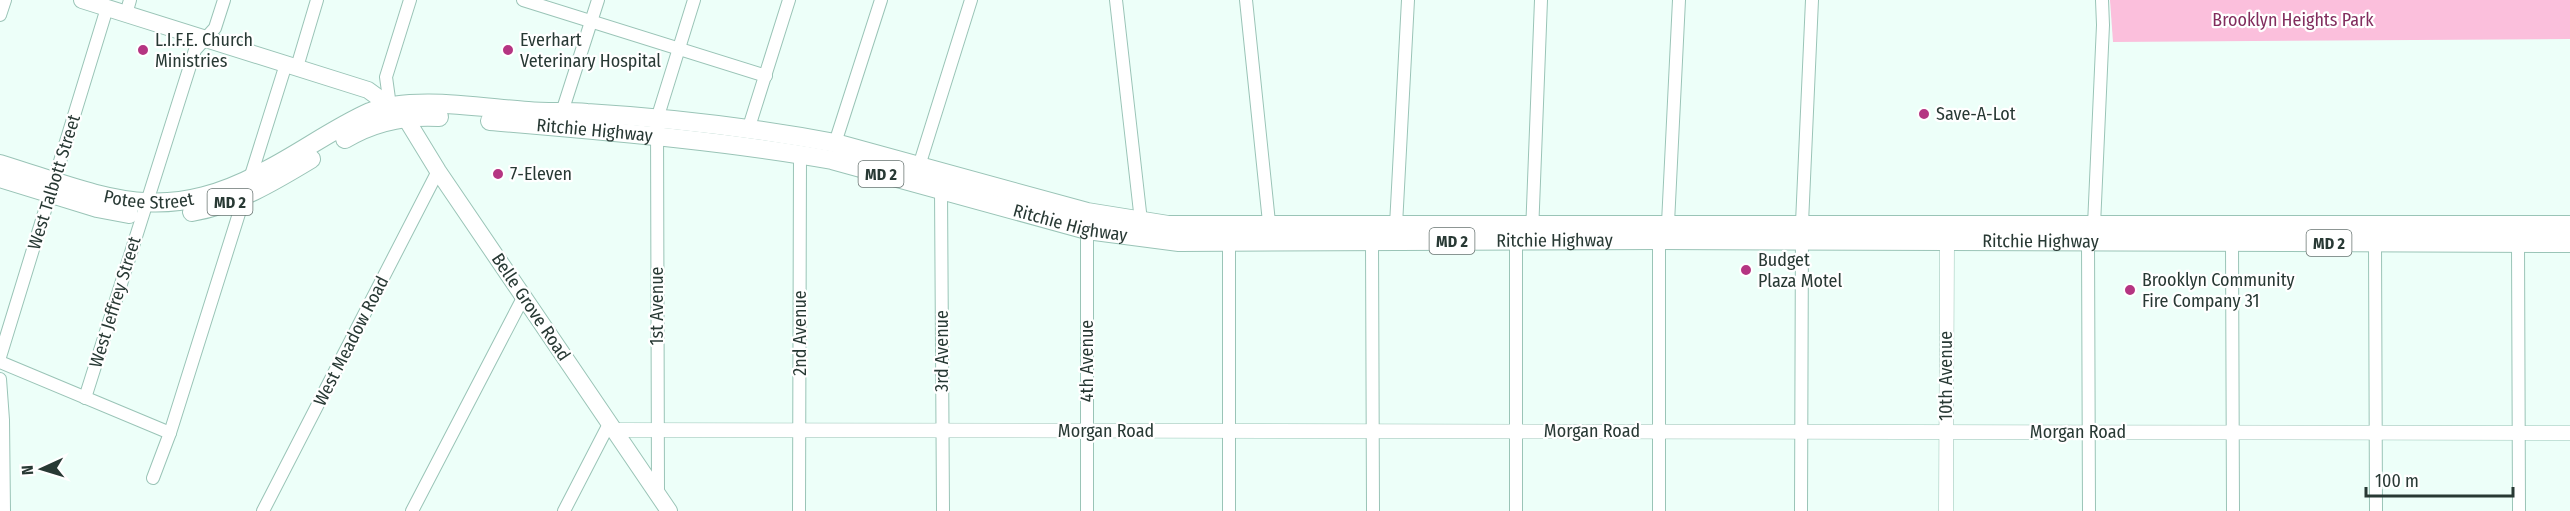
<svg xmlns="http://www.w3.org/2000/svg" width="2570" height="511" font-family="'Fira Sans Condensed',sans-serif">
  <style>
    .green { fill: #fbbfdc }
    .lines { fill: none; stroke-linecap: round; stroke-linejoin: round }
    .minor-casing { stroke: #9ac4b7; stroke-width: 14 }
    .tertiary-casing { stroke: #9ac4b7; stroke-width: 15 }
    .secondary-casing { stroke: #9ac4b7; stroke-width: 18 }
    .primary-casing { stroke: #9ac4b7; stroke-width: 20 }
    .minor { stroke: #fff; stroke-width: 12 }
    .tertiary { stroke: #fff; stroke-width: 14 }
    .secondary { stroke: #fff; stroke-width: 16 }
    .primary { stroke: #fff; stroke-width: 18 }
    .poi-dot { fill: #b53582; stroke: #fff; stroke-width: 2 }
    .labels { text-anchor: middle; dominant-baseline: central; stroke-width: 4.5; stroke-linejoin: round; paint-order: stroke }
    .shield { fill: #fff; stroke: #687471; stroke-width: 1.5 }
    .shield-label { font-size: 16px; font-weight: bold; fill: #283934 }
    .park-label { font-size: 18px; fill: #822d5e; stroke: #fff }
    .poi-label { font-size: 18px; fill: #283934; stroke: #fff; text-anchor: start }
    .street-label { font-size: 18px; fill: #283934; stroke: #fff }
  </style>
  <rect width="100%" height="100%" fill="#edfff9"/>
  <polygon class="green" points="2110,0 2570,0 2570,39 2113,42"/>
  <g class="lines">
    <g class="minor-casing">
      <g id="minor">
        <polyline points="523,0 766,76"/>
        <polyline points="1116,0 1141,221"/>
        <polyline points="1246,0 1270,232"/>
        <polyline points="126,14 130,0"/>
        <polyline points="0,15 5,0"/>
        <polyline points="297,67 317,0"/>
        <polyline points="390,106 386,77 410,0"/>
        <polyline points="562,112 598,0"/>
        <polyline points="748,130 789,0"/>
        <polyline points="835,143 881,0"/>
        <polyline points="919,166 971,0"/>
        <polyline points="941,190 943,511"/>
        <polyline points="1396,225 1408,0"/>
        <polyline points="1532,233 1541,0"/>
        <polyline points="1372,242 1373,511"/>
        <polyline points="2232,243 2233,511"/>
        <polyline points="2375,243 2376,511"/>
        <polyline points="2518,243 2519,511"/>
        <polyline points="0,357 107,8"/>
        <polyline points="0,362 170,433"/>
        <polyline points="0,379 3,420 4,511"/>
        <polyline points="85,398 195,50 215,28 224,0"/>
        <polyline points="153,478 170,433 286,64"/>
        <polyline points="658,494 657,119 694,0"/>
        <polyline points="263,511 438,171"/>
        <polyline points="412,511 524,296"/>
        <polyline points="564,511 609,424"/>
        <polyline points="799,511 800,155"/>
        <polyline points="1087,511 1087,224"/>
        <polyline points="1229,511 1229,243"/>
        <polyline points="1516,511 1516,234"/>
        <polyline points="1659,511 1659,240 1668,223 1679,0"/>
        <polyline points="1801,511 1802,223 1812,0"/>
        <polyline points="2089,511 2088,241 2094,225 2103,25 2102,0"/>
      </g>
    </g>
    <g class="tertiary-casing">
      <g id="tertiary">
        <polyline points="613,430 2570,433"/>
        <polyline points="1946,511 1947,241"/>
      </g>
    </g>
    <g class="secondary-casing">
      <polyline id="secondary" points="82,0 368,90 405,117 438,171 669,511"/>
    </g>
    <g class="primary-casing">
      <g id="primary">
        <path id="s1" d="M490,121C604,131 719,140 832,160L1087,230L1179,242L1659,240L2570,243"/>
        <path d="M345,139C375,121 405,115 439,117"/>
        <path id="s2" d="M0,164C106,197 161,228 267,170C302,152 334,128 370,112C412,95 483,108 528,111C548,113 567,111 587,113C670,118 754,128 835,143L1087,212L1168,225H2570"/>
        <polyline points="0,178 97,208 129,214"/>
        <path d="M192,212C236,204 273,182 311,159"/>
      </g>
    </g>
    <use href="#minor" class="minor"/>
    <use href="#tertiary" class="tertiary"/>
    <use href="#secondary" class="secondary"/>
    <use href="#primary" class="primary"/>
  </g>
  <g class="poi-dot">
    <circle cx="143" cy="50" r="6"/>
    <circle cx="508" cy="50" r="6"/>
    <circle cx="1924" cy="114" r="6"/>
    <circle cx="498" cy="174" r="6"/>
    <circle cx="1746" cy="270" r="6"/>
    <circle cx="2130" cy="290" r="6"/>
  </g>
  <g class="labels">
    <g class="shield">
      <rect x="858.5" y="161" width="45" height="26" rx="4.5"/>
      <rect x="207.5" y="189" width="45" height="26" rx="4.5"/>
      <rect x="1429.5" y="228" width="45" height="26" rx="4.5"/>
      <rect x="2306.5" y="230" width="45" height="26" rx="4.5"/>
    </g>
    <g class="shield-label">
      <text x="881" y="174">MD 2</text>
      <text x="230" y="202">MD 2</text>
      <text x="1452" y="241">MD 2</text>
      <text x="2329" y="243">MD 2</text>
    </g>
    <g class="park-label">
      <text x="2293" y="20">Brooklyn Heights Park</text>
    </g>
    <g class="poi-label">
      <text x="155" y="40">L.I.F.E. Church<tspan x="155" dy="21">Ministries</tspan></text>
      <text x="520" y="40">Everhart<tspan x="520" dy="21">Veterinary Hospital</tspan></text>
      <text x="1936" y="114">Save-A-Lot</text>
      <text x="510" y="174">7-Eleven</text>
      <text x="1758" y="260">Budget<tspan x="1758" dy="21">Plaza Motel</tspan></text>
      <text x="2142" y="280">Brooklyn Community<tspan x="2142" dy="21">Fire Company 31</tspan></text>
    </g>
    <g class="street-label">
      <text stroke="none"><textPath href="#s1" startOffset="105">Ritchie Highway</textPath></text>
      <text transform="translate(54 182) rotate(-73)">West Talbott Street</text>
      <text stroke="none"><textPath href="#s2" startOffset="154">Potee Street</textPath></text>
      <text stroke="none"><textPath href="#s1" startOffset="591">Ritchie Highway</textPath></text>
      <text stroke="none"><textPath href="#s1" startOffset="1077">Ritchie Highway</textPath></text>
      <text stroke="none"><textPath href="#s1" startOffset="1563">Ritchie Highway</textPath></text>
      <text transform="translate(115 302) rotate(-73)">West Jeffrey Street</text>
      <text transform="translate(657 306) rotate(-90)">1st Avenue</text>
      <text transform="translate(531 307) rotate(56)">Belle Grove Road</text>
      <text transform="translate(800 333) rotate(-90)">2nd Avenue</text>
      <text transform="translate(351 341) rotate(-63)">West Meadow Road</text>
      <text transform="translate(942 351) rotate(-90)">3rd Avenue</text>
      <text transform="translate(1087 361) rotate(-90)">4th Avenue</text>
      <text transform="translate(1946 376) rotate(-90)">10th Avenue</text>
      <text x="1106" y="431">Morgan Road</text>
      <text x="1592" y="431">Morgan Road</text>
      <text x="2078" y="432">Morgan Road</text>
    </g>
  </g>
  <g transform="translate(42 469) rotate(266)" stroke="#ffffff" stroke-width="4.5" paint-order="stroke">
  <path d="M0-4.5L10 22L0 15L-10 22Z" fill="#283934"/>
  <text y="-9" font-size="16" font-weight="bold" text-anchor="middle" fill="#283934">N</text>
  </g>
  <path d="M2366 487v9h147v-9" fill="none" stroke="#283934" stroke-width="3"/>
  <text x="2375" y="487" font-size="18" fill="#283934" stroke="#ffffff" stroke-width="4.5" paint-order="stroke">100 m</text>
</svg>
